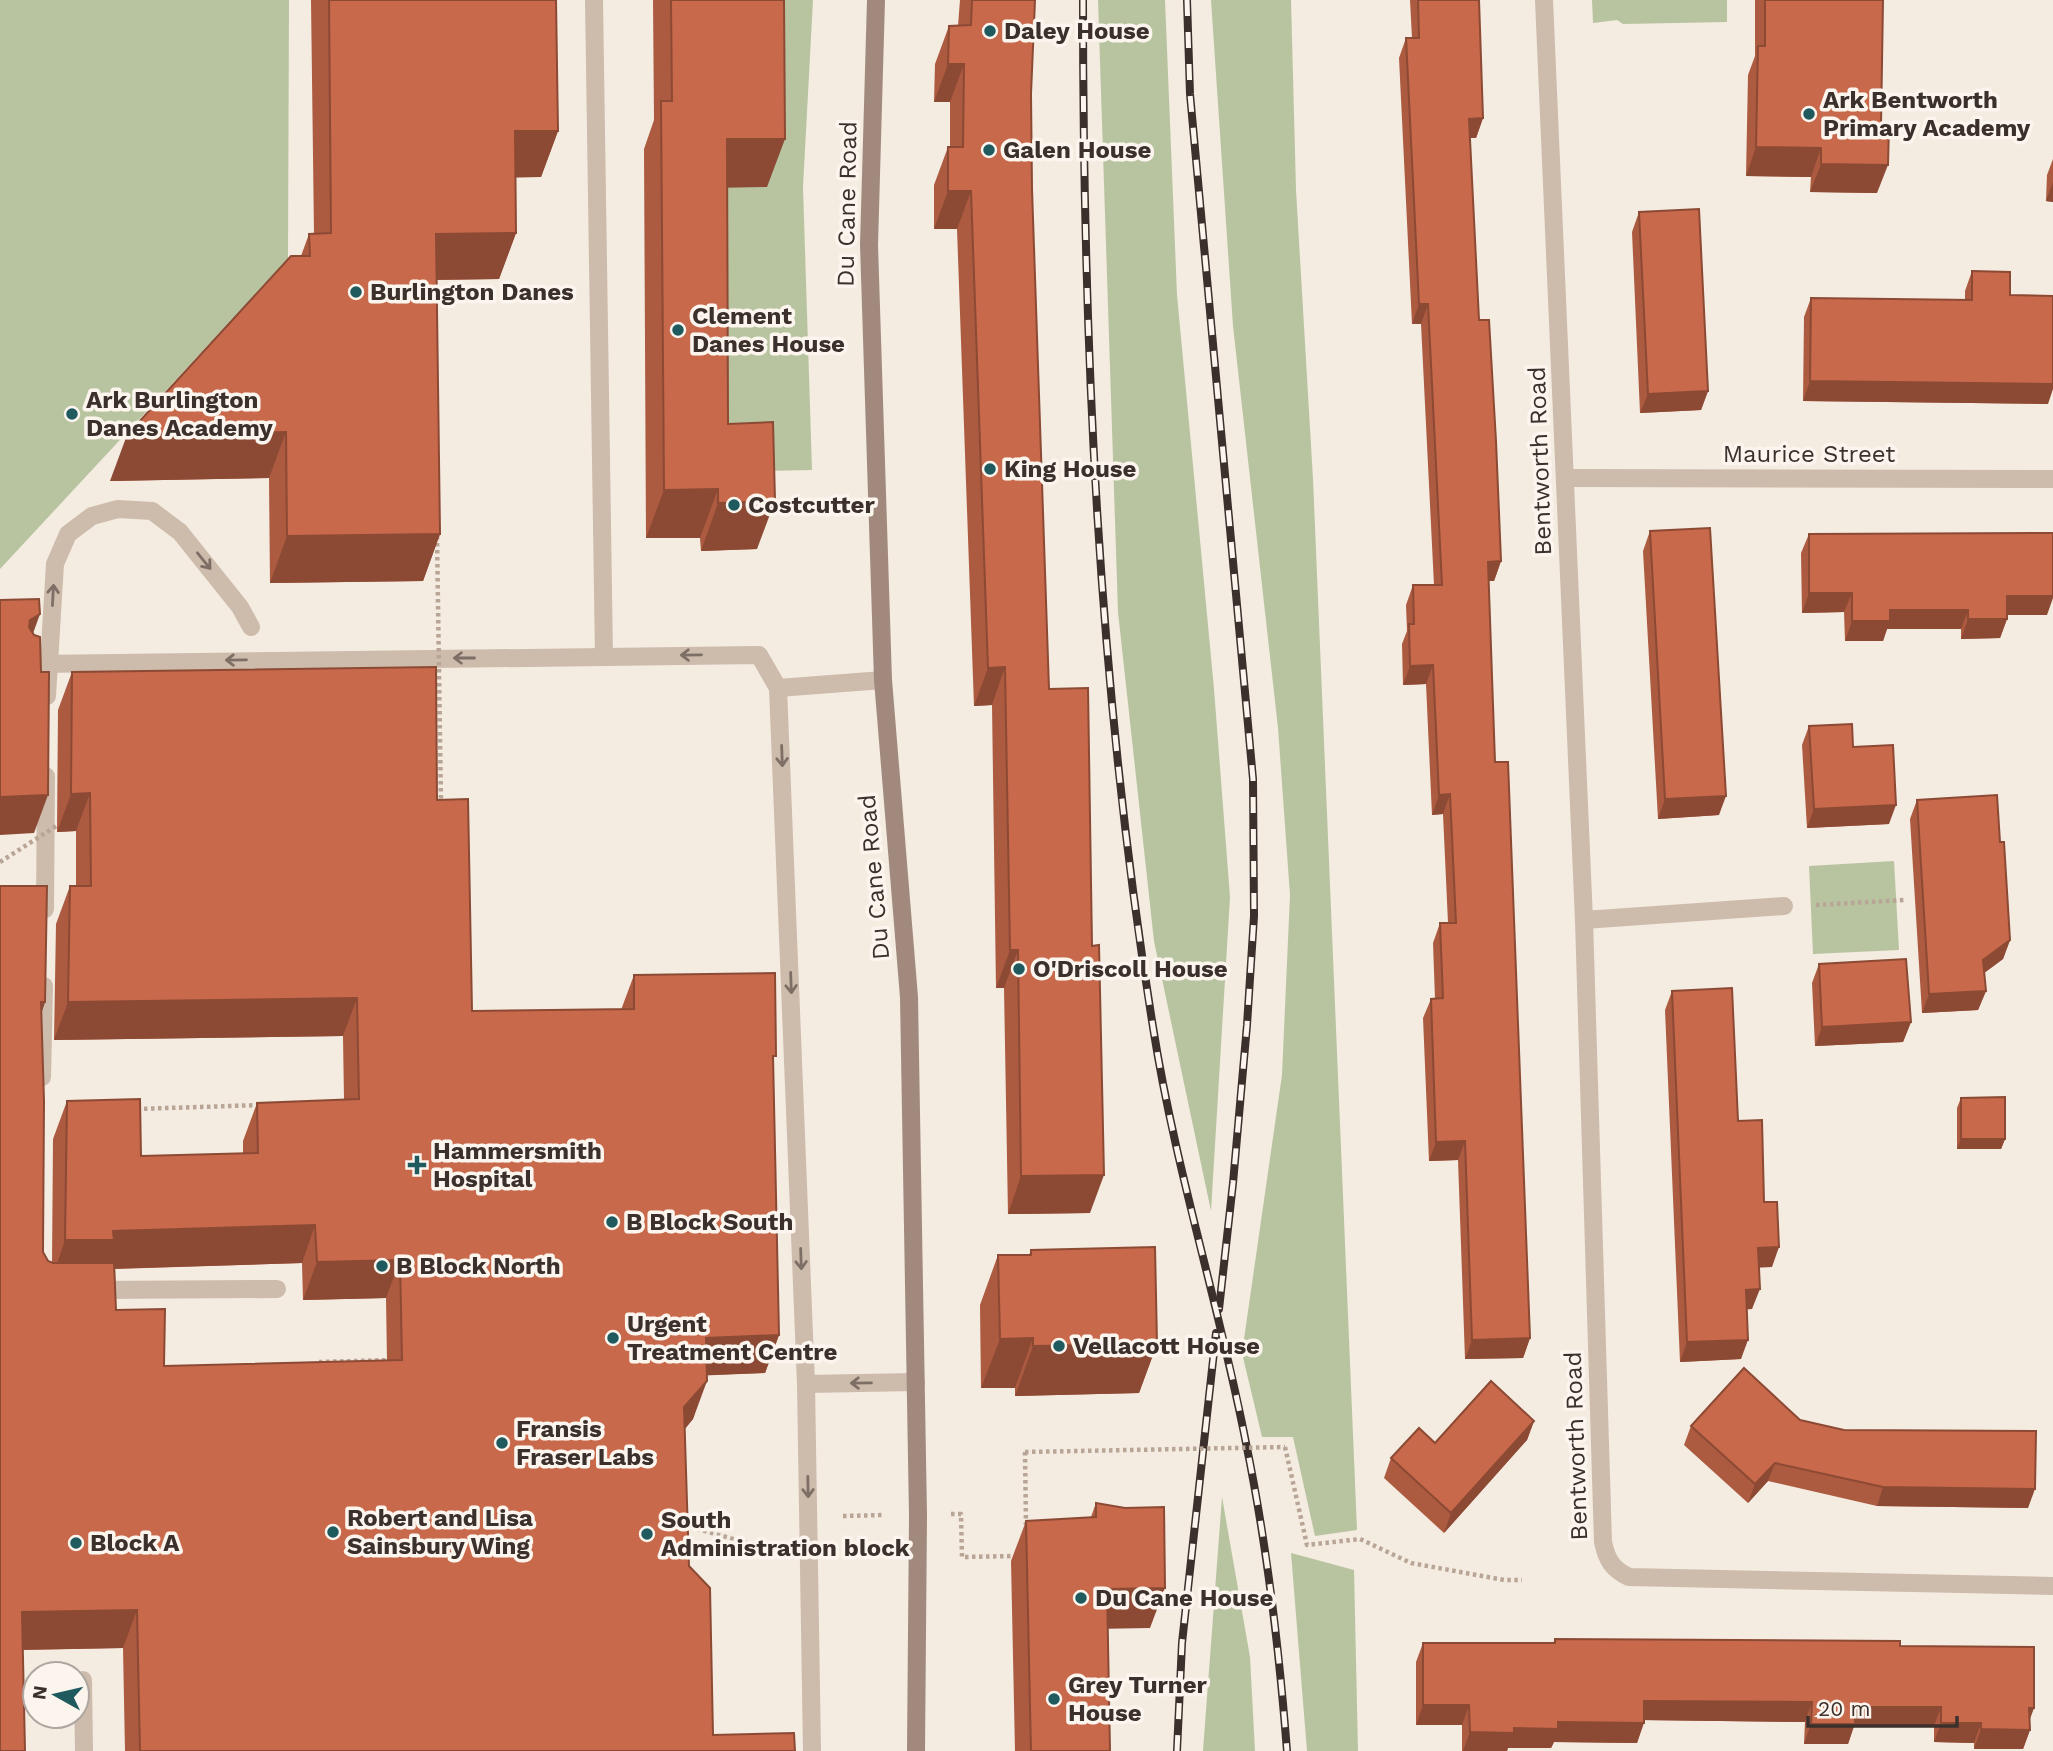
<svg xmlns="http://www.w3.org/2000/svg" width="2053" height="1751" font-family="'Work Sans',sans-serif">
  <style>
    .green { fill: #b8c4a0 }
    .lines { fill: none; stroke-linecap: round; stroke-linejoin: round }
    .path { stroke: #b9a596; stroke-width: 4.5; stroke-dasharray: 3.5 3.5; stroke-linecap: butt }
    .lane { stroke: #cdbbac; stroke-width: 18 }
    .street { stroke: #cdbbac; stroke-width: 18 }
    .secondary { stroke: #a18a7d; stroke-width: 18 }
    .rail-casing { stroke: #3b302b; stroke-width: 8 }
    .rail { stroke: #fbf5ee; stroke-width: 5; stroke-dasharray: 16; stroke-linecap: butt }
    .path-bridge { stroke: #b9a596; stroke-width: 4.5; stroke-dasharray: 3.5 3.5; stroke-linecap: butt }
    .wall { fill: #ac5a40; fill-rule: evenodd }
    .shaded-wall { fill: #8c4a34 }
    .building { fill: #c8694b; stroke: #8c4a34; stroke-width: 2 }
    .oneway { stroke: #7d6f65 }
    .poi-dot { fill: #1f5a5e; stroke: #fbf5ee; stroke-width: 2.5 }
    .labels { text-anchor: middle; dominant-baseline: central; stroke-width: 7; stroke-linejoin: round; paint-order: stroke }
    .poi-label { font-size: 24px; font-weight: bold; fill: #3b302b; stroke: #fbf5ee; text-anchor: start }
    .street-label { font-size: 24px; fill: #3b302b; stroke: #fbf5ee }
  </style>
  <rect width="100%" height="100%" fill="#f4ebe1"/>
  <g class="green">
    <polygon points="0,0 289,0 288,259 0,569"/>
    <polygon points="760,0 813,0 803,187 812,470 710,472 710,188"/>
    <polygon points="1098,0 1165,0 1177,295 1214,689 1230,897 1211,1211 1154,941 1118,612"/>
    <polygon points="1211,0 1291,0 1296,190 1313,479 1357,1530 1315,1536 1293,1437 1262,1437 1242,1353 1282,1075 1290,895 1278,728 1233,326"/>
    <polygon points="1592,0 1727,0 1727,22 1623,24 1617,20 1593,23"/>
    <polygon points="1894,861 1899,950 1813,954 1809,866"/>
    <polygon points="1222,1497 1250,1657 1255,1751 1203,1751"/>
    <polygon points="1291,1553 1354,1570 1358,1751 1307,1751"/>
  </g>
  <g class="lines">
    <g class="path">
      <polyline points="1816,905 1904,900"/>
      <polyline points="137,1109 261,1105"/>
      <polyline points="319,1362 391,1360"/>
      <polyline points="1285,1447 1307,1545 1360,1539 1411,1563 1504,1580 1522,1580"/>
      <polyline points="1025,1452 1026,1525"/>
      <polyline points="951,1514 961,1514 962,1557 1016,1556"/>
      <polyline points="843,1516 883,1515"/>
      <polyline points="683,1525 773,1550"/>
    </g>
    <g class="lane">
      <polyline points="38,664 759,655 778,688 883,680"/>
      <polyline points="778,688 806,1384 812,1751"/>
      <polyline points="47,696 55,564 68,534 92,516 118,509 152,511 180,532 240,607 251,627"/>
      <polyline points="45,909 46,776"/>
      <polyline points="42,1077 44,986"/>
      <polyline points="93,1290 277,1289"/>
      <polyline points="806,1384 916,1382"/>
      <polyline points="83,1680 84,1751"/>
    </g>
    <g class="street">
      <polyline points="594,0 604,657"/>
      <path d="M1544,0L1584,920L1603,1542C1607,1560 1612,1569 1629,1577L2053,1586"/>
      <polyline points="1565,478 2053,479"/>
      <polyline points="1584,920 1784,906"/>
    </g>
    <polyline class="secondary" points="876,0 869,245 883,680 909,997 918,1515 916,1751"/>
    <g class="rail-casing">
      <g id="rail">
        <path d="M1083,0C1083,343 1098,688 1153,1027C1175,1168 1219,1304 1246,1443C1267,1545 1279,1648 1287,1751"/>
        <polyline points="1187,0 1190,94 1253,779 1254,916 1247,1025 1233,1183 1219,1309"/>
        <polyline points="1177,1751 1182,1643 1216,1333"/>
      </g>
    </g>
    <use href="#rail" class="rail"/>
    <g class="path-bridge">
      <polyline points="437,536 441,804"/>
      <polyline points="0,862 61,823"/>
      <polyline points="1025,1452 1285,1447"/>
    </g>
  </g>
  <g class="wall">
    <polygon points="311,0 556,0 558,131 541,177 515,177 516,233 499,279 436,280 440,534 423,581 270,583 269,478 110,481 301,256 309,234 314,234"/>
    <polygon points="653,0 784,0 767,187 727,187 728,424 757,549 701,551 700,538 646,538 644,149 654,120"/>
    <polygon points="960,0 1035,0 1031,94 1032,189 1049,689 1090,1213 1008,1214 1004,988 996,988 992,705 974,706 957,229 934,229 934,185 948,147 950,147 950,102 934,102 935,64 949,26 958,26"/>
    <polygon points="1410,0 1479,0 1483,118 1476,138 1470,138 1479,320 1501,561 1494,581 1488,581 1495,762 1530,1338 1523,1358 1465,1359 1458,1160 1429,1161 1423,1018 1431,999 1435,999 1433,943 1440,923 1448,923 1443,814 1432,815 1426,684 1403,685 1402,644 1407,631 1406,605 1413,585 1434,585 1421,324 1412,324 1399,58 1406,38 1412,38"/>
    <polygon points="1755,0 1883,0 1877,193 1810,192 1811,177 1746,176 1748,75 1755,56"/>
    <polygon points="2053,159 2053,202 2046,201 2047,175"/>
    <polygon points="1639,212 1708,391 1701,410 1640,413 1632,232"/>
    <polygon points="1972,271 2010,295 2048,404 1803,401 1804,317 1811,298 1965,300 1965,291"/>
    <polygon points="1650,531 1719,815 1658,819 1643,551"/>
    <polygon points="1809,534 2047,615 2007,615 2007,619 2000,638 1961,639 1961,629 1887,629 1883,641 1845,641 1844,612 1802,613 1801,553"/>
    <path d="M72,672L437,800L472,1011L621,1010L634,975L773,1065L779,1335L765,1373L707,1375L693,1419L685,1429L689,1566L713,1735L795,1751H125L123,1648L23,1650L0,886L45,1002L41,1014L43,1252L48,1261L52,1263L53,1139L67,1101L141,1156L243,1153V1141L257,1103L344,1100L343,1036L54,1040L56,924L70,886H76V831L57,832L58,710ZM302,1263L303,1300L386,1298L387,1361L164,1366L116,1310L115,1269Z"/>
    <polygon points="1809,726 1853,747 1889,824 1807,828 1802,745"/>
    <polygon points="1917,800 2010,940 2003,959 1984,973 1986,991 1978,1010 1922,1013 1910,819"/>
    <polygon points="1819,964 1911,1022 1903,1042 1815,1046 1812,983"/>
    <polygon points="1672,991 1738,1121 1764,1202 1772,1267 1759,1267 1752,1309 1747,1309 1741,1359 1680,1362 1665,1010"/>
    <polygon points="1961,1098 2005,1139 2001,1149 1957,1149 1957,1108"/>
    <polygon points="1031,1250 1157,1344 1139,1393 1015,1396 1015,1388 981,1388 980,1305 998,1255 1029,1255"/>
    <polygon points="1800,1420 2028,1508 1877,1506 1768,1481 1748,1503 1684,1445 1691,1426"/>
    <polygon points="1534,1421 1527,1440 1444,1533 1384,1478 1391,1458 1435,1443"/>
    <polygon points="1096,1503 1150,1628 1108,1628 1110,1751 1015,1751 1011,1561 1026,1521 1091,1517"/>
    <polygon points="1555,1639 1900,1646 2034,1708 2030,1719 2030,1730 2023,1749 1974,1749 1974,1743 1934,1742 1934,1726 1854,1726 1848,1744 1804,1744 1805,1722 1644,1720 1637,1743 1554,1742 1551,1748 1508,1748 1507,1751 1462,1751 1462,1725 1416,1725 1416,1662 1423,1643 1553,1643"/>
  </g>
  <g class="shaded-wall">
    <polygon points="948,64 964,64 950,102 934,102"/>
    <polygon points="1483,118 1476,138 1462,138 1469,119"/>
    <polygon points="515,131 558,131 541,177 498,178"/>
    <polygon points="727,139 785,139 767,187 710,188"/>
    <polygon points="1756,147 1821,148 1811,177 1746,176"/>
    <polygon points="1821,164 1888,165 1877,193 1810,192"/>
    <polygon points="2053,182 2053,202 2046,201"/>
    <polygon points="948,191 971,191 957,229 934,229"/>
    <polygon points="516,233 499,279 419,280 436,234"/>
    <polygon points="1419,304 1428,304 1421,324 1412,324"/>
    <polygon points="2053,375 2053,389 2048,404 1803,401 1810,381"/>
    <polygon points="1708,391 1701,410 1640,413 1648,394"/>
    <polygon points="286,432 269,478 110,481 127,435"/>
    <polygon points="718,489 700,538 646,538 664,490"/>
    <polygon points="775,501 757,549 701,551 718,503"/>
    <polygon points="440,534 423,581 270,583 287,536"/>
    <polygon points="1501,561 1494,581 1481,581 1488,562"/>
    <polygon points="1809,593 1852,593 1844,612 1802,613"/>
    <polygon points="2007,596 2053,596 2053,598 2047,615 1999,615"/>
    <polygon points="1890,610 1968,610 1961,629 1887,629 1883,641 1845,641 1852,621"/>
    <polygon points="40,614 26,653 16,658 30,620"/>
    <polygon points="1968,619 2007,619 2000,638 1961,639"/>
    <polygon points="1433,665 1426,684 1403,685 1410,666"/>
    <polygon points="1005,667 992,705 974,706 988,668"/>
    <polygon points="90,793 76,831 57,832 71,794"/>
    <polygon points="1450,794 1443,814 1432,815 1439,795"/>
    <polygon points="48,795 34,833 0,835 0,797"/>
    <polygon points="1726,796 1719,815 1658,819 1665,799"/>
    <polygon points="1896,805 1889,824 1807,828 1814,809"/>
    <polygon points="2010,940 2003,959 1976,979 1983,960"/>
    <polygon points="1010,950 1018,950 1004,988 996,988"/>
    <polygon points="1986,991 1978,1010 1922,1013 1929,994"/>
    <polygon points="357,998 343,1036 54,1040 68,1002"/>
    <polygon points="41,1002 45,1002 32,1040"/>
    <polygon points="1911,1022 1903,1042 1815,1046 1822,1027"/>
    <polygon points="1961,1139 2005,1139 2001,1149 1957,1149"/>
    <polygon points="1465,1141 1458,1160 1429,1161 1436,1142"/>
    <polygon points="1104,1175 1090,1213 1008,1214 1021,1176"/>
    <polygon points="315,1225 302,1263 103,1269 52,1279 65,1240 113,1231"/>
    <polygon points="1779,1247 1772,1267 1751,1268 1758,1248"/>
    <polygon points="400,1260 386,1298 303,1300 317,1262"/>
    <polygon points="1760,1289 1752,1309 1739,1310 1746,1290"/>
    <polygon points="779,1335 765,1373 692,1376 706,1338"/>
    <polygon points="1033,1338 1015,1388 981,1388 1000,1339"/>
    <polygon points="1530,1338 1523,1358 1465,1359 1472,1340"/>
    <polygon points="1748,1340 1741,1359 1680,1362 1687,1342"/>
    <polygon points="1157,1344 1139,1393 1015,1396 1033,1346"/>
    <polygon points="707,1381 693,1419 670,1446 684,1407"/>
    <polygon points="1534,1421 1527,1440 1444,1533 1451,1513"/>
    <polygon points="1775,1463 1768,1481 1748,1503 1755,1484"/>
    <polygon points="1883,1487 2035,1489 2028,1508 1877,1506"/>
    <polygon points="1165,1588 1150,1628 1093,1629 1107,1589"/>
    <polygon points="137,1610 123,1648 8,1650 22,1612"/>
    <polygon points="1644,1701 1812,1702 1805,1722 1637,1720"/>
    <polygon points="1423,1705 1469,1705 1462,1725 1416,1725"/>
    <polygon points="1855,1707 1941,1707 1934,1726 1854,1726 1848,1744 1804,1744 1811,1724"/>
    <polygon points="2029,1708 2034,1708 2026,1727"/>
    <polygon points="1558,1722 1644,1723 1637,1743 1554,1742 1551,1748 1508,1748 1507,1751 1463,1751 1470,1732 1514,1728"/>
    <polygon points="1941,1723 1981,1723 1974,1743 1934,1742"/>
    <polygon points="1981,1729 2030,1730 2023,1749 1974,1749"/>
  </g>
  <g class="building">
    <polygon points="329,0 556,0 558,131 515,131 516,233 436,234 440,534 287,536 286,432 127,435 291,256 310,256 309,234 331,233"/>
    <polygon points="671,0 784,0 785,139 727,139 728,424 773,422 775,501 718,503 718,489 664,490 661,101 672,101"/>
    <polygon points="972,0 1035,0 1031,94 1032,189 1049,689 1088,688 1092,946 1099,945 1104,1175 1021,1176 1018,950 1010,950 1005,667 988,668 971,191 948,191 948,147 963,147 964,64 948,64 949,26 971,25"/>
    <polygon points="1418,0 1479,0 1483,118 1469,119 1479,320 1489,320 1496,441 1501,561 1488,562 1495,762 1508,762 1530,1338 1472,1340 1465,1141 1436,1142 1431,999 1443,998 1440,923 1456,923 1450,794 1439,795 1433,665 1410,666 1409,624 1414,624 1413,585 1442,585 1428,304 1419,304 1406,38 1419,38"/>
    <polygon points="1765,0 1883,0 1881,126 1889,126 1888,165 1821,164 1821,148 1756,147 1758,46 1765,46"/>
    <polygon points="1699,209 1708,391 1648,394 1639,212"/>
    <polygon points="1972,271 2010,272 2010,295 2053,296 2053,384 1810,381 1811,298 1972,300"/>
    <polygon points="1710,528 1726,796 1665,799 1650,531"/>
    <polygon points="2053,533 2053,596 2007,596 2007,619 1968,619 1968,610 1890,610 1890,621 1852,621 1852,593 1809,593 1809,534"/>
    <polygon points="39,599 40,614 30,620 29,627 34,635 40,637 41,672 49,672 48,795 0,797 0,600"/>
    <polygon points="436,667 437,800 468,799 472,1011 634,1009 634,975 775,973 776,1056 773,1056 779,1335 706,1338 707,1381 684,1407 689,1566 710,1588 713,1735 794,1733 795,1751 140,1751 137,1610 22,1612 25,1751 0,1751 0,886 47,886 45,1002 41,1002 44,1101 43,1252 48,1261 53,1263 114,1263 116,1310 165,1309 164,1366 402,1360 400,1260 317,1262 315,1225 113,1231 114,1240 65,1240 67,1101 140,1099 141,1156 258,1153 257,1103 359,1099 357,998 68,1002 70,886 91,886 90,793 71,794 72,672"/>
    <polygon points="1852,724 1853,747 1893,745 1896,805 1814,809 1809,726"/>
    <polygon points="1997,795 2000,842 2004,842 2010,940 1983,960 1986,991 1929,994 1917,800"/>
    <polygon points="1906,959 1911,1022 1822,1027 1819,964"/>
    <polygon points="1732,988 1738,1121 1762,1120 1764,1202 1777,1202 1779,1247 1758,1248 1760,1289 1746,1290 1748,1340 1687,1342 1672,991"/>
    <polygon points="2005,1097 2005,1139 1961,1139 1961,1098"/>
    <polygon points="1155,1247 1157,1344 1033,1346 1033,1338 1000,1339 998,1255 1031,1255 1031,1250"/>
    <polygon points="1744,1368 1800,1420 1844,1430 2036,1431 2035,1489 1883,1487 1775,1463 1755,1484 1691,1426"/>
    <polygon points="1491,1381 1534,1421 1451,1513 1391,1458 1419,1428 1435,1443"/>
    <polygon points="1096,1503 1125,1508 1164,1507 1165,1588 1107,1589 1110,1751 1031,1751 1026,1521 1096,1517"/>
    <polygon points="1555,1639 1900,1641 1900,1646 2034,1647 2034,1708 2029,1708 2030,1730 1981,1729 1981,1723 1941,1723 1941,1707 1855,1707 1855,1724 1811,1724 1812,1702 1644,1701 1644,1723 1558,1722 1558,1729 1514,1728 1514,1733 1470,1732 1469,1705 1423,1705 1423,1643 1555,1643"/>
  </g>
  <defs><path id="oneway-shaft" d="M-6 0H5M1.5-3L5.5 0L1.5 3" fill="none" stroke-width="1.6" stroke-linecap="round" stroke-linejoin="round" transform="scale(1.75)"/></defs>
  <g class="oneway">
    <use href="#oneway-shaft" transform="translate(204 561) rotate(51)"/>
    <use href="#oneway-shaft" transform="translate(53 595) rotate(-87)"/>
    <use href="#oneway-shaft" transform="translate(691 655) rotate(179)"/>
    <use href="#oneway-shaft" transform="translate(464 658) rotate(180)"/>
    <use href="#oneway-shaft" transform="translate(236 660) rotate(179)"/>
    <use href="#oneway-shaft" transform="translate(782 756) rotate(88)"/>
    <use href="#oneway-shaft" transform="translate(791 983) rotate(88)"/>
    <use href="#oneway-shaft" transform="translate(801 1259) rotate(88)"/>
    <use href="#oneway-shaft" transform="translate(861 1383) rotate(179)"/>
    <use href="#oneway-shaft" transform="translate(808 1487) rotate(89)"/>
  </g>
  <g class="poi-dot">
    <circle cx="990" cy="31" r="7"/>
    <circle cx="1809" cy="114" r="7"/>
    <circle cx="989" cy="150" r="7"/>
    <circle cx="356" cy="292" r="7"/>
    <circle cx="678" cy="330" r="7"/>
    <circle cx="72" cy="414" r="7"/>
    <circle cx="990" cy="469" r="7"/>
    <circle cx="734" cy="505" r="7"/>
    <circle cx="1019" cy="969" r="7"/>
    <path d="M413.5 1154.5h7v7h7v7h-7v7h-7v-7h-7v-7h7z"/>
    <circle cx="612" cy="1222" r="7"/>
    <circle cx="382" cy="1266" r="7"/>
    <circle cx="613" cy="1338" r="7"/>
    <circle cx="1059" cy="1346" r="7"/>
    <circle cx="502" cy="1443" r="7"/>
    <circle cx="333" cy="1532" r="7"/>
    <circle cx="647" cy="1534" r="7"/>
    <circle cx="76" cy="1543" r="7"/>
    <circle cx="1081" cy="1598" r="7"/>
    <circle cx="1054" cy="1699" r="7"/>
  </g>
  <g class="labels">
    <g class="poi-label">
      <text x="1004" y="31">Daley House</text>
      <text x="1823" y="100">Ark Bentworth<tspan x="1823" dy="28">Primary Academy</tspan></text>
      <text x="1003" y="150">Galen House</text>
      <text x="370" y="292">Burlington Danes</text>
      <text x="692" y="316">Clement<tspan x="692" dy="28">Danes House</tspan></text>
      <text x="86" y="400">Ark Burlington<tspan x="86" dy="28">Danes Academy</tspan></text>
      <text x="1004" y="469">King House</text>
      <text x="748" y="505">Costcutter</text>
      <text x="1033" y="969">O'Driscoll House</text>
      <text x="433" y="1151">Hammersmith<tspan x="433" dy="28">Hospital</tspan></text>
      <text x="626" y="1222">B Block South</text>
      <text x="396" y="1266">B Block North</text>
      <text x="627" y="1324">Urgent<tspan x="627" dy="28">Treatment Centre</tspan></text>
      <text x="1073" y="1346">Vellacott House</text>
      <text x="516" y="1429">Fransis<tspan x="516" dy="28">Fraser Labs</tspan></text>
      <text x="347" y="1518">Robert and Lisa<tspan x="347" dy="28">Sainsbury Wing</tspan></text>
      <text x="661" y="1520">South<tspan x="661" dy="28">Administration block</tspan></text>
      <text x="90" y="1543">Block A</text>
      <text x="1095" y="1598">Du Cane House</text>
      <text x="1068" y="1685">Grey Turner<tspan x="1068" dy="28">House</tspan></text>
    </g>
    <g class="street-label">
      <text transform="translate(847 204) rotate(-89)">Du Cane Road</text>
      <text x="1809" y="454">Maurice Street</text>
      <text transform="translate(1540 461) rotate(-92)">Bentworth Road</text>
      <text transform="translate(874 877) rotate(-95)">Du Cane Road</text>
      <text transform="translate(1576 1446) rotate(-92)">Bentworth Road</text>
    </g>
  </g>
  <g transform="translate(56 1695) rotate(278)"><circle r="33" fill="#fbf5ee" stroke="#aea6a0" stroke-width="2"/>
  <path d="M0-5L12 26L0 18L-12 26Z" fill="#1f5a5e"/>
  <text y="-10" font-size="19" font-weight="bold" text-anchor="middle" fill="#3b302b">N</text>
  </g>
  <path d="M1808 1716v10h149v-10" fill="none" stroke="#3b302b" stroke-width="3.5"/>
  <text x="1818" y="1716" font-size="21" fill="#3b302b" stroke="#fbf5ee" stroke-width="5" paint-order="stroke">20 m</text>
</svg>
